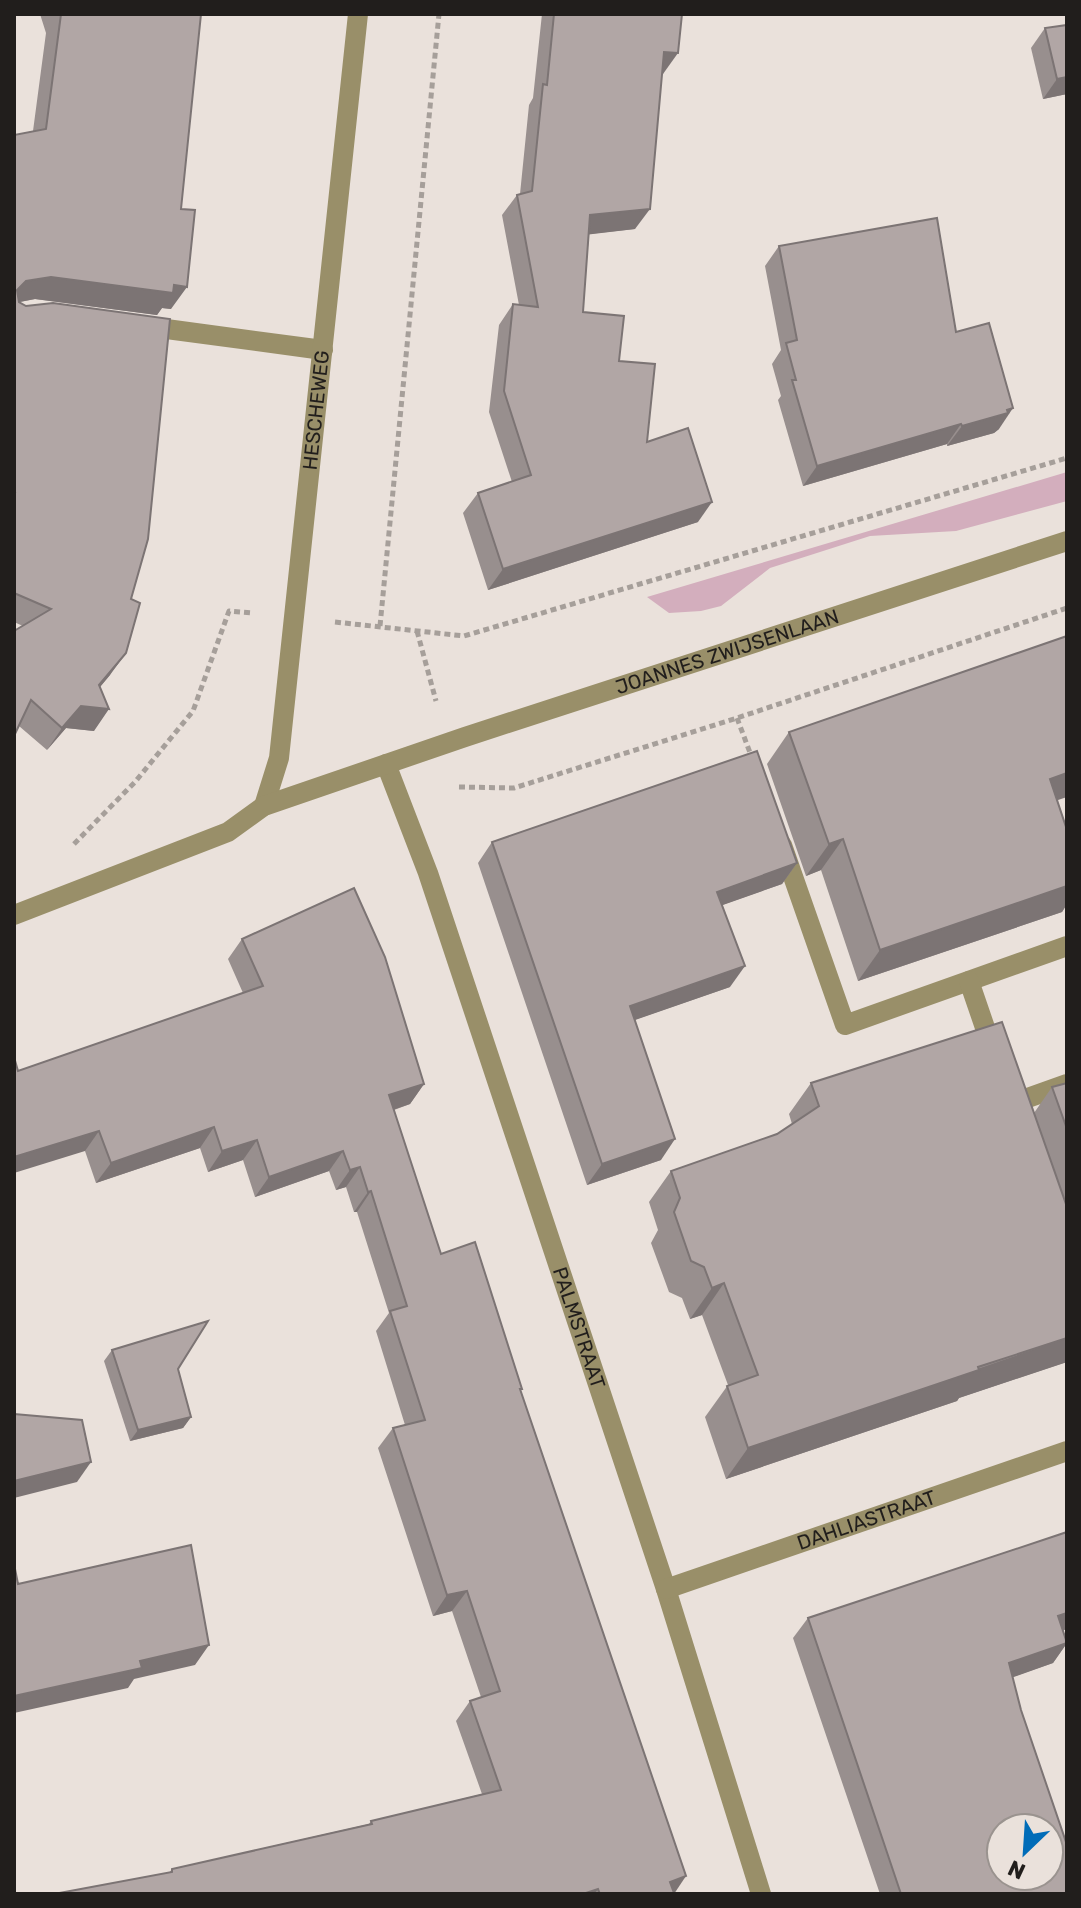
<svg xmlns="http://www.w3.org/2000/svg" width="1081" height="1908" font-family="Rubik,sans-serif">
  <style>
    .green { fill: #d3aebd }
    .lines { fill: none; stroke-linecap: round; stroke-linejoin: round }
    .path { stroke: #a69f9a; stroke-width: 5; stroke-dasharray: 6 4; stroke-linecap: butt }
    .lane { stroke: #998f69; stroke-width: 20 }
    .street { stroke: #998f69; stroke-width: 20 }
    .wall { fill: #988f8e }
    .shaded-wall { fill: #7c7474 }
    .building { fill: #b1a6a5; stroke: #7c7474; stroke-width: 2; fill-rule: evenodd }
    .labels { text-anchor: middle; dominant-baseline: central; stroke-width: 6; stroke-linejoin: round; paint-order: stroke }
    .street-label { font-size: 20px; fill: #211e1c; stroke: #eae1db }
  </style>
  <rect width="100%" height="100%" fill="#eae1db"/>
  <polygon class="green" points="1067,472 1067,501 956,531 870,536 770,568 721,606 701,611 669,613 647,597"/>
  <g class="lines">
    <g class="path">
      <polyline points="335,622 464,636 1067,458"/>
      <polyline points="380,626 439,14"/>
      <polyline points="417,631 436,701"/>
      <polyline points="737,718 752,758"/>
      <polyline points="459,787 514,788 737,718 1067,608"/>
      <polyline points="74,844 135,782 193,711 229,611 253,613"/>
    </g>
    <g class="lane">
      <polyline points="144,326 323,350"/>
      <polyline points="782,845 845,1025 1067,946"/>
      <polyline points="969,981 993,1051"/>
      <polyline points="1014,1112 1011,1104 1067,1084"/>
    </g>
    <g class="street">
      <path id="s1" d="M386,764L428,873L666,1589L761,1894"/>
      <path id="s2" d="M264,806L279,758L358,14"/>
      <path id="s3" d="M14,915L228,832L264,806L465,737L1067,541"/>
      <path id="s4" d="M666,1589L1067,1451"/>
    </g>
  </g>
  <g class="wall">
    <polygon points="40,14 201,14 171,309 162,308 157,315 35,299 20,302 131,599 110,675 100,687 94,731 66,728 47,750 19,726 23,626 14,622 14,135 33,131 46,33"/>
    <polygon points="542,14 682,14 663,74 662,74 635,229 589,234 583,312 619,361 647,442 698,522 488,590 463,513 478,493 512,482 489,412 499,325 513,304 519,305 502,215 517,195 520,194 529,105 533,98"/>
    <polygon points="1067,25 1067,94 1043,99 1031,48 1045,28"/>
    <polygon points="779,246 999,429 994,433 947,446 947,444 803,486 778,400 781,396 772,364 781,350 765,266"/>
    <polygon points="789,732 1057,800 1067,830 1067,904 1062,912 858,981 821,870 806,876 767,764"/>
    <polygon points="492,842 797,863 782,884 722,905 730,987 634,1020 661,1160 587,1185 478,863"/>
    <polygon points="242,939 424,1084 410,1104 394,1110 441,1254 520,1391 674,1894 54,1894 169,1873 172,1869 369,1824 371,1821 482,1794 456,1721 470,1701 481,1697 452,1611 433,1616 378,1448 393,1428 405,1425 376,1331 389,1313 357,1212 354,1212 346,1187 336,1190 329,1171 255,1197 243,1160 208,1172 200,1148 96,1183 85,1151 18,1071 243,993 228,959"/>
    <polygon points="811,1083 1034,1113 1052,1087 1067,1083 1067,1362 959,1398 957,1401 726,1479 705,1417 728,1385 702,1315 690,1319 682,1298 669,1292 651,1243 658,1230 649,1202 671,1171 777,1134 792,1124 789,1114"/>
    <polygon points="112,1350 178,1369 191,1417 183,1428 130,1441 104,1361"/>
    <polygon points="1067,1532 1067,1629 1063,1630 1067,1643 1053,1663 1012,1677 1067,1894 880,1894 793,1638 808,1618"/>
  </g>
  <g class="shaded-wall">
    <polygon points="664,52 678,53 663,74 649,72"/>
    <polygon points="1067,77 1067,94 1043,99 1057,79"/>
    <polygon points="650,209 635,229 576,236 590,215"/>
    <polygon points="51,277 174,285 187,287 171,309 162,308 157,315 35,299 14,303 17,290 26,281"/>
    <polygon points="1013,408 999,429 994,433 947,446 962,426"/>
    <polygon points="961,424 947,444 803,486 817,466"/>
    <polygon points="712,502 698,522 488,590 503,569"/>
    <polygon points="126,653 110,675 84,706 109,709 94,731 66,728 47,750 62,728"/>
    <polygon points="1067,773 1067,797 1028,810 1050,779"/>
    <polygon points="843,839 821,870 806,876 829,844"/>
    <polygon points="797,863 782,884 703,912 717,892"/>
    <polygon points="1067,886 1067,904 1062,912 858,981 880,950"/>
    <polygon points="745,966 730,987 615,1027 630,1006"/>
    <polygon points="424,1084 410,1104 375,1116 389,1095"/>
    <polygon points="214,1127 200,1148 96,1183 111,1163"/>
    <polygon points="99,1131 85,1151 14,1173 14,1157"/>
    <polygon points="675,1139 661,1160 587,1185 602,1164"/>
    <polygon points="257,1140 243,1160 208,1172 222,1151"/>
    <polygon points="343,1151 329,1171 255,1197 269,1177"/>
    <polygon points="360,1167 346,1187 336,1190 350,1170"/>
    <polygon points="371,1191 357,1212 354,1212 368,1192"/>
    <polygon points="724,1283 702,1315 690,1319 712,1288"/>
    <polygon points="1067,1338 1067,1362 959,1398 957,1401 726,1479 748,1448"/>
    <polygon points="191,1417 183,1428 130,1441 138,1430"/>
    <polygon points="91,1462 77,1482 14,1498 14,1481"/>
    <polygon points="467,1591 452,1611 433,1616 447,1595"/>
    <polygon points="1067,1613 1067,1629 1044,1637 1058,1616"/>
    <polygon points="1067,1643 1053,1663 994,1684 1009,1663"/>
    <polygon points="209,1645 195,1665 134,1679 128,1688 14,1713 14,1696 140,1661"/>
    <polygon points="686,1876 674,1894 661,1894 670,1882"/>
    <polygon points="598,1889 594,1894 583,1894"/>
  </g>
  <g class="building">
    <polygon points="61,14 201,14 181,209 195,210 187,287 174,285 173,293 51,277 26,281 17,290 19,302 26,306 53,303 170,319 148,539 131,599 140,603 126,653 99,685 109,709 81,706 62,728 31,700 14,736 14,631 51,609 14,593 14,497 15,493 14,493 14,135 46,129"/>
    <polygon points="554,14 682,14 678,53 664,52 650,209 590,215 583,312 624,316 619,361 655,364 647,442 688,428 712,502 503,569 478,493 531,475 504,391 513,304 538,307 517,195 532,191 543,84 547,85"/>
    <polygon points="1067,25 1067,77 1057,79 1045,28"/>
    <polygon points="937,218 956,332 989,323 1013,408 1007,410 1008,413 962,426 961,424 817,466 792,380 796,380 786,343 797,340 779,246"/>
    <polygon points="1067,636 1067,773 1050,779 1067,830 1067,886 880,950 843,839 829,844 789,732"/>
    <polygon points="757,751 797,863 717,892 745,966 630,1006 675,1139 602,1164 492,842"/>
    <polygon points="354,888 385,957 424,1084 389,1095 441,1254 475,1242 522,1389 520,1389 686,1876 670,1882 674,1893 671,1894 600,1894 598,1889 583,1894 54,1894 172,1872 172,1869 372,1824 371,1821 501,1790 470,1701 500,1691 467,1591 447,1595 393,1428 425,1420 390,1311 407,1306 371,1191 368,1192 360,1167 350,1170 343,1151 269,1177 257,1140 222,1151 214,1127 111,1163 99,1131 14,1157 14,1057 18,1071 263,986 242,939"/>
    <polygon points="1002,1022 1067,1207 1067,1338 978,1367 979,1370 748,1448 727,1386 758,1375 724,1283 712,1288 704,1267 691,1261 674,1212 680,1198 671,1171 777,1134 819,1106 811,1083"/>
    <polygon points="1067,1083 1067,1129 1052,1087"/>
    <polygon points="208,1321 178,1369 191,1417 138,1430 112,1350"/>
    <polygon points="14,1414 82,1420 91,1462 14,1481"/>
    <path d="M1067,1532V1613L1058,1616L1067,1643L1009,1663L1021,1710L1067,1845V1894H901L808,1618ZM1001,1828H1049V1876H1001Z"/>
    <polygon points="191,1545 209,1645 140,1661 142,1668 14,1696 14,1564 18,1584"/>
  </g>
  <g class="labels">
    <g class="street-label">
      <text stroke="none"><textPath href="#s2" startOffset="400">HESCHEWEG</textPath></text>
      <text stroke="none"><textPath href="#s3" startOffset="762">JOANNES ZWIJSENLAAN</textPath></text>
      <text stroke="none"><textPath href="#s1" startOffset="596">PALMSTRAAT</textPath></text>
      <text stroke="none"><textPath href="#s4" startOffset="212">DAHLIASTRAAT</textPath></text>
    </g>
  </g>
  <rect width="1081" height="1908" fill="none" stroke="#211e1c" stroke-width="32"/>
  <g transform="translate(1025 1852) rotate(205)"><circle r="38" fill="#eae1db" stroke="#9a938f" stroke-width="2"/>
  <path d="M0-6L14 30L0 20L-14 30Z" fill="#006cb8"/>
  <text y="-12" font-size="22" font-weight="bold" text-anchor="middle" fill="#211e1c">N</text>
  </g>
</svg>
